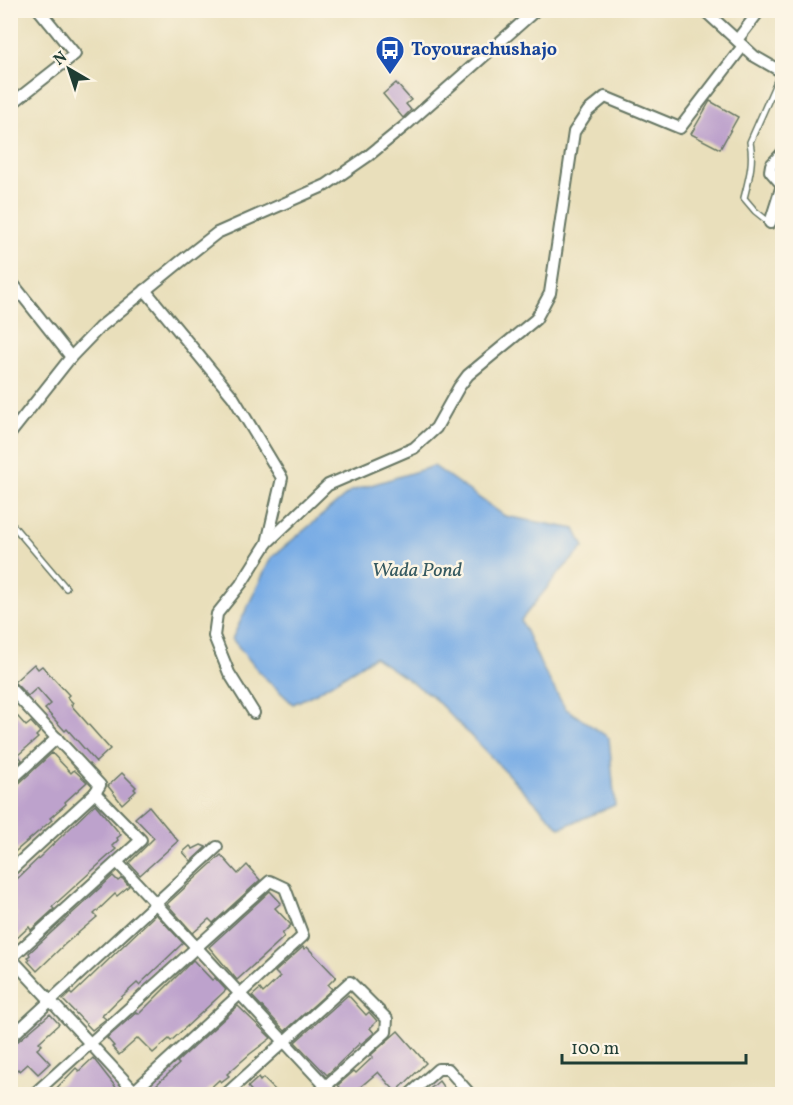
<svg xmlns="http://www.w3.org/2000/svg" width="793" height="1105" font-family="Vollkorn,serif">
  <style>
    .water { fill: #78ace5; stroke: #4c748c; stroke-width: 1.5 }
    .building { fill: #bda2cc }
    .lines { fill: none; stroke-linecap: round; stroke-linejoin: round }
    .lane-casing { stroke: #667663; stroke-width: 8 }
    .street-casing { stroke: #667663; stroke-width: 14 }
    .lane { stroke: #fff; stroke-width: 5 }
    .street { stroke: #fff; stroke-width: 10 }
    .labels { text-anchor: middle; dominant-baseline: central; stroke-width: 5; stroke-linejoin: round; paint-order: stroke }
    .transit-label { font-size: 18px; font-weight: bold; fill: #164399; stroke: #fcf5e5; text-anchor: start }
    .water-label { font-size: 20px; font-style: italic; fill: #355960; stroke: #fcf5e5 }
  </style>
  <rect width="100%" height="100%" fill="#fcf5e5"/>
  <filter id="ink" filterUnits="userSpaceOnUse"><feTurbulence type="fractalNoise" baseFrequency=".0167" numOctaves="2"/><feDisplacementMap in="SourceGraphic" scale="12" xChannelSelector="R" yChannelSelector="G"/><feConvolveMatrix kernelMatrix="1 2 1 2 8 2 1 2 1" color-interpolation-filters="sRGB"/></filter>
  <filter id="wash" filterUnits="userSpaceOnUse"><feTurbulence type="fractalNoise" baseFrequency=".008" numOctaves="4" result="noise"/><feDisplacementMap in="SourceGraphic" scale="24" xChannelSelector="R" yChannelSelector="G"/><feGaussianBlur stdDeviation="1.35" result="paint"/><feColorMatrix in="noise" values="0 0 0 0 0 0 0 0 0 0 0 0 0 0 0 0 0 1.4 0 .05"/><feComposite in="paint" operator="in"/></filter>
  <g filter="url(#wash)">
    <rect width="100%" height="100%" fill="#e9dfbb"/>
    <polygon class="water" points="434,466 505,516 575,529 584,547 559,573 521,620 541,665 565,708 609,738 615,805 560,828 432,696 374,657 316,693 293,704 261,674 232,639 271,558 351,491"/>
    <g id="blocks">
      <g class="building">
        <polygon points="396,83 411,100 406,104 411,110 403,118 383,94"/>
        <polygon points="710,101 738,117 720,149 691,134"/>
        <polygon points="34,664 38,669 42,666 69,695 67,697 73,703 71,705 110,749 96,762 67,729 65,731 45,709 51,704 37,688 28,696 14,682"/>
        <polygon points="10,708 26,726 31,722 40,732 36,736 38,738 18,755 22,760 10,770"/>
        <polygon points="52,753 71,773 74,770 87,782 65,802 66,804 50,818 52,820 10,856 10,788 15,787"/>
        <polygon points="122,773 136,787 134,789 136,791 122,804 108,786"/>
        <polygon points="95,804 121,835 117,838 118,840 112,846 116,849 52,907 54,909 31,930 29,927 17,938 15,935 10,940 10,920 17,914 10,907 10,878 15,877 17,879"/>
        <polygon points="149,806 178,841 140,875 129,863 154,838 135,818"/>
        <polygon points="201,845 206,847 191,861 183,852 190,846 193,849"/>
        <polygon points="221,855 238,874 247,865 260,880 213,923 209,919 193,933 167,904"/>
        <polygon points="113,876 118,881 122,878 129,886 117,896 115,894 94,914 97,917 65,944 37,971 28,961 30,959 28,957 30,955 29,953"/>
        <polygon points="270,891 281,903 275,908 291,925 282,934 284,936 282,939 237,980 209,947"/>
        <polygon points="156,914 183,943 139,985 137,983 116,1002 102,1016 106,1019 92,1030 63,1000 70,993 72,995"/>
        <polygon points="303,947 304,949 307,947 336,977 328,985 332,989 285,1031 252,996 260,989 263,993 280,977 275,972"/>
        <polygon points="193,960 212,980 215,978 226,990 171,1041 169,1039 153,1053 138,1038 119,1055 112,1047 114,1046 107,1038 137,1012 139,1014"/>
        <polygon points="348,995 366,1015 369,1012 377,1021 370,1028 374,1033 361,1044 360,1043 327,1075 295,1042"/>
        <polygon points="238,1006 271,1038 250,1054 227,1074 229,1076 221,1082 219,1080 203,1095 145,1095 177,1066 179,1064 177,1062"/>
        <polygon points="50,1014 59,1024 39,1042 42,1045 37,1049 50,1063 38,1074 28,1064 20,1071 18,1069 10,1076 10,1048"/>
        <polygon points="398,1031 426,1063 396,1092 378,1072 358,1089 362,1095 346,1095 338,1085 354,1071 356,1073 373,1057 371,1055"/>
        <polygon points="93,1058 122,1095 50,1095 76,1068 79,1071"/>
        <polygon points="258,1078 260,1081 263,1078 275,1090 270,1095 255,1095 248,1087"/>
        <polygon points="439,1081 449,1095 423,1095"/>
      </g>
    </g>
  </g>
  <g filter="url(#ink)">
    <use href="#blocks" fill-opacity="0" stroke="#667663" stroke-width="1.5"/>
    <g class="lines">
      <g class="lane-casing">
        <g id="lane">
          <path d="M770,223L755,211L744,198C749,178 754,162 750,142L781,72"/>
          <polyline points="10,522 66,588"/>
        </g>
      </g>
      <g class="street-casing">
        <g id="street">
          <polyline points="704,10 754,56 782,72"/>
          <polyline points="737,40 760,10"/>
          <polyline points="10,105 75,54 39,10"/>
          <polyline points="770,223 782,185 770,171 771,165 782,153"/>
          <polyline points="10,280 71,357"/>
          <polyline points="145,290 233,397 282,478 267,543 241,584 217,614 214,636 229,673 254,713"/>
          <polyline points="10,434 71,357 99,328 180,262 217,233 326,185 368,156 406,125 536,10"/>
          <polyline points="267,543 328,485 414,448 436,428 459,387 468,375 536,319 550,293 574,132 588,111 605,97 680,128 743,46"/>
          <polyline points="10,688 100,785 95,793 141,840 10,959"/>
          <polyline points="10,781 57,738"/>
          <polyline points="118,863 333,1094"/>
          <polyline points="10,871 95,793"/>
          <polyline points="10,957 137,1094"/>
          <polyline points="10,1038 217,847"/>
          <polyline points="34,1094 270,881 285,888 303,936 131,1094"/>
          <polyline points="226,1094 350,982 387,1019 386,1032 317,1094"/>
          <polyline points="410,1094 438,1069 448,1069 470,1094"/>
        </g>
      </g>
      <use href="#lane" class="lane"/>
      <use href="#street" class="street"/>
    </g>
  </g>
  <defs>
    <g id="bus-pin" transform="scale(1.5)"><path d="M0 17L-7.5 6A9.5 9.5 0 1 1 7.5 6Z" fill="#1a4fb4" stroke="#fcf5e5"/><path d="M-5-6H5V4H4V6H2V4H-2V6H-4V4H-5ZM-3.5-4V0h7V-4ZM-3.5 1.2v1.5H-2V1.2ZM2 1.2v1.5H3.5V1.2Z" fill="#fff"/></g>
  </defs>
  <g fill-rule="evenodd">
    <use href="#bus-pin" x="390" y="50"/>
  </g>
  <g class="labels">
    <g class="transit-label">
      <text x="411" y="50">Toyourachushajo</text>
    </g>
    <g class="water-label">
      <text x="417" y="571">Wada Pond</text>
    </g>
  </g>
  <rect width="793" height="1105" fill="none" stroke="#fcf5e5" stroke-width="36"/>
  <g transform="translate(69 69) rotate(321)" stroke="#fcf5e5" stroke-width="4.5" paint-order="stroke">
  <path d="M0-4.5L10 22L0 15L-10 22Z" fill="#1f3d34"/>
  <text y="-9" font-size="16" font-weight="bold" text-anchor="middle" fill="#1f3d34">N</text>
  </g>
  <path d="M562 1054v9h184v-9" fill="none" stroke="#1f3d34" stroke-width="3"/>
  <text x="571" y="1054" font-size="18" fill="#1f3d34" stroke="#fcf5e5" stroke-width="4.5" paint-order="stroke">100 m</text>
</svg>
